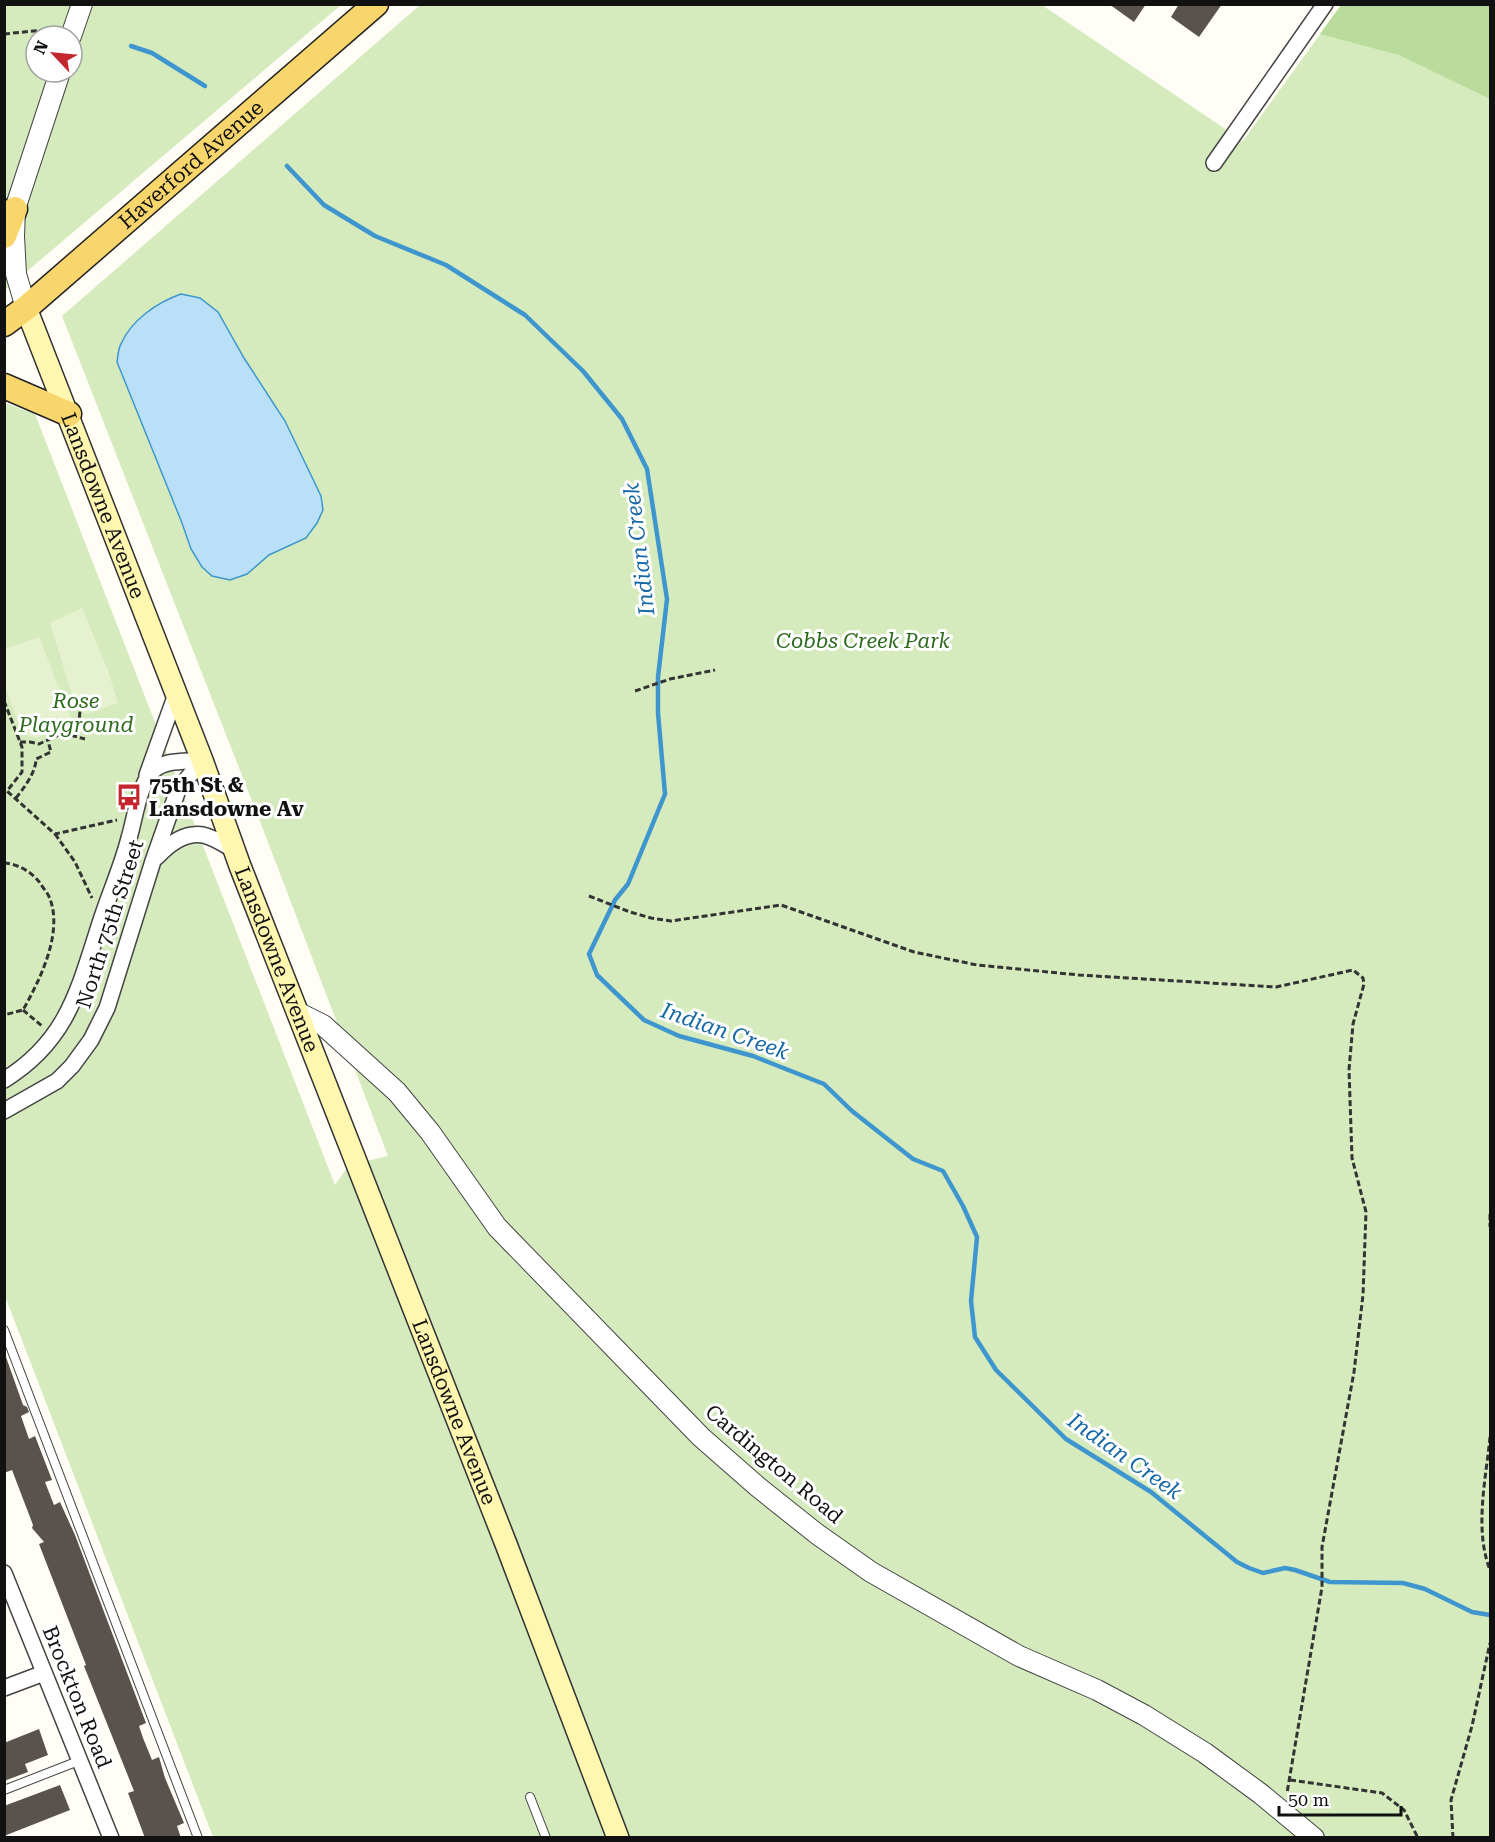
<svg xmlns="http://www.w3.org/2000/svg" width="1495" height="1842" font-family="'Roboto Serif',serif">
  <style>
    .green { fill: #d5ebbd; fill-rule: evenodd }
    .forest { fill: #b9dc9c }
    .pitch { fill: #e6f2cf }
    .water { fill: #b9e0f7; stroke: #3f96cf; stroke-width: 1.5 }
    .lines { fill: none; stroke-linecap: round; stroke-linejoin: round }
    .stream { stroke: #3f96cf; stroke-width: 4.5 }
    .building { fill: #5a524d }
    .service-casing { stroke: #444; stroke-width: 10 }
    .minor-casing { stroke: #444; stroke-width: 18 }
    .tertiary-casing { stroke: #444; stroke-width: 22 }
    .secondary-casing { stroke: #333; stroke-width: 24 }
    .primary-casing { stroke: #222; stroke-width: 27 }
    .path { stroke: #333; stroke-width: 3; stroke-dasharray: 6 3; stroke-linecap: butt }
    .service { stroke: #fff; stroke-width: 8 }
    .minor { stroke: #fff; stroke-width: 15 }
    .tertiary { stroke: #fff; stroke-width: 20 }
    .secondary { stroke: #fff6b0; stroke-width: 21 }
    .primary { stroke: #f9d66b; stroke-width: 24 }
    .labels { text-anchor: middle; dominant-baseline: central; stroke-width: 6; stroke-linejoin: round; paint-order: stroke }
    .street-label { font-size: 21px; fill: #111; stroke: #fff }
    .park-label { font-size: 21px; font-style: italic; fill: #2f6b1f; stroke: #fff }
    .poi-label { font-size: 21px; font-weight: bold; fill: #111; stroke: #fff; text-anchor: start }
    .water-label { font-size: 22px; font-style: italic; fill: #1768a6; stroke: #fff }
  </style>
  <rect width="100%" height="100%" fill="#fffdf5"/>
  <g class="green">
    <path d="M5,5H341L5,290ZM36,36H72V72H36Z"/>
    <polygon points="420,5 1042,5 1243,141 1341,5 1490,5 1490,1837 213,1837 5,1296 5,403 35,414 335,1185 349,1165 388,1156 261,824 62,316"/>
  </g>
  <polygon class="forest" points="1341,5 1490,5 1490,99 1399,55 1320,34"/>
  <g class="pitch">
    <polygon points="82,608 107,668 118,703 86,714 76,708 69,710 67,703 74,701 50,623"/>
    <polygon points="39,637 72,721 36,738 22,733 5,686 4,649"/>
  </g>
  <path class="water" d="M181,294L200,298L218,312L244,358L285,421L321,496L323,510L317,523L306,538L269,555L247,574L230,580L212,576L202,567L191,549L182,523L117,362C118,356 118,349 121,344C131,320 158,302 181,294Z"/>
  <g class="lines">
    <g class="stream">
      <polyline points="131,46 152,53 205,86"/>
      <polyline points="287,166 324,205 375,236 446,265 525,315 583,371 622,419 647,469 667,599 658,677 658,713 665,794 628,884 615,900 589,954 597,975 644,1020 679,1036 753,1056 824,1084 852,1111 913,1159 943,1171 963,1206 977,1237 971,1301 975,1337 996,1370 1066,1439 1151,1492 1237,1562 1249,1568 1263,1573 1285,1568 1295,1570 1330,1582 1403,1583 1425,1589 1472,1612 1490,1615"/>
    </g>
  </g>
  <g class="building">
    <polygon points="1109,4 1146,4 1134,22"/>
    <polygon points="1179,4 1222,4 1199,37 1171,17"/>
    <polygon points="6,1357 23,1405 27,1407 29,1412 21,1416 29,1439 35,1436 52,1480 45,1482 54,1505 60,1502 75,1535 146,1723 139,1726 143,1738 152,1760 159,1757 165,1778 184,1823 177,1826 181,1838 145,1838 128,1793 134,1791 84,1666 86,1665 39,1544 44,1542 32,1528 33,1525 12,1470 4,1473 4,1358"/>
    <polygon points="39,1729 48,1755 25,1764 28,1772 4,1781 4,1743"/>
    <polygon points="60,1785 70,1810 4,1836 4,1806"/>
  </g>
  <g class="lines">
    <g class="service-casing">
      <g id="service">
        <polyline points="4,1330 198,1838"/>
        <polyline points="4,1790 81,1760"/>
        <polyline points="530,1797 546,1838"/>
      </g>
    </g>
    <g class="minor-casing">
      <g id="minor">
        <polyline points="1214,163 1325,4"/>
        <polyline points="147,775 176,694"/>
        <path d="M157,857C169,844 184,832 203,835C213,837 225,845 234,850"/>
        <path d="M4,1080C69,1040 79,987 101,920C110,892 122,866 129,838C135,819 139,782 154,770C166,759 187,762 202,760"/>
        <polyline points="4,1111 57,1081 72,1066 91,1040 107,1008 153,861 178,790 202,760"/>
        <polyline points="4,1573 111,1838"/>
        <polyline points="4,1688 44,1673"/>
      </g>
    </g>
    <g class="tertiary-casing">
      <g id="tertiary">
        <polyline points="71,36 82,4"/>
        <polyline points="26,308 16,274 14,236 15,209 60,72"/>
        <polyline points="297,1012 323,1025 397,1092 430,1132 497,1227 701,1437 758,1487 817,1534 871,1572 1019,1656 1097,1690 1144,1715 1205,1753 1261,1794 1314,1838"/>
      </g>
    </g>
    <g class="secondary-casing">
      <g id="secondary">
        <path id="s1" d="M26,308L202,760L240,866L506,1544L618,1838"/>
      </g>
    </g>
    <g class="primary-casing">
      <g id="primary">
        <polyline points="4,236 15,209"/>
        <path id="s2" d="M4,324L26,308L376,4"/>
        <polyline points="4,386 69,414"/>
      </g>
    </g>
    <g class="path">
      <polyline points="4,34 54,29"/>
      <polyline points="635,691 670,679 715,670"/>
      <polyline points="4,701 22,747 22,772 7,791 55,834 117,820"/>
      <polyline points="75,735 79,722 80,710"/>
      <polyline points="20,742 30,742 39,744 63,733 85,739"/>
      <path d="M16,798C24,788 36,772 36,759L51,752L48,741"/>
      <polyline points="55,834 75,862 92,898"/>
      <path d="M4,863C18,864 32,872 40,883C43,888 48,893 50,899C63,933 40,980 23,1010L4,1015"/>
      <polyline points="589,896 630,912 651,918 671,921 781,905 914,952 977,965 1079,975 1276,987 1353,970 1363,978 1364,984 1353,1024 1349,1070 1352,1158 1366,1212 1363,1295 1354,1372 1322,1547 1322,1587 1287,1793"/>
      <polyline points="23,1010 42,1026"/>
      <polyline points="1490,1214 1490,1227"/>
      <path d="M1490,1437C1486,1479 1474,1529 1490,1570"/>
      <polyline points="1290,1780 1382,1793 1404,1810 1418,1838"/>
      <polyline points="1453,1838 1451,1800 1472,1726 1490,1643"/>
    </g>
    <use href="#service" class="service"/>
    <use href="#minor" class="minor"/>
    <use href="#tertiary" class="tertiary"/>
    <use href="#secondary" class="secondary"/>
    <use href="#primary" class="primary"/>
  </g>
  <defs>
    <g id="bus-bare" transform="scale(2.07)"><path d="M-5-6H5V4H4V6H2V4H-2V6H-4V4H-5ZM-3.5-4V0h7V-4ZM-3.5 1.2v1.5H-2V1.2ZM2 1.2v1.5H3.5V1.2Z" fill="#c4262e" stroke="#fff" stroke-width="2.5" paint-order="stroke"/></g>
  </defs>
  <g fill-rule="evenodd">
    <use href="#bus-bare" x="129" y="797"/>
  </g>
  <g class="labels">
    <g class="street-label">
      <text stroke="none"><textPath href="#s2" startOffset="246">Haverford Avenue</textPath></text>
      <text stroke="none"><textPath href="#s1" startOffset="212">Lansdowne Avenue</textPath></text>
      <text transform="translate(110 924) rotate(-72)">North 75th Street</text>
      <text stroke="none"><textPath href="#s1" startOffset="698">Lansdowne Avenue</textPath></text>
      <text stroke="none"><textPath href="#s1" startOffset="1184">Lansdowne Avenue</textPath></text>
      <text transform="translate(774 1464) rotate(40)">Cardington Road</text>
      <text transform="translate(77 1697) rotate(68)">Brockton Road</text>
    </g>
    <g class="park-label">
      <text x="863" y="641">Cobbs Creek Park</text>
      <text x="76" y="701">Rose<tspan x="76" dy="24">Playground</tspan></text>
    </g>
    <g class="poi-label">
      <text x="149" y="785">75th St &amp;<tspan x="149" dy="24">Lansdowne Av</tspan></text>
    </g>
    <g class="water-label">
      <text transform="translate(639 549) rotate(-97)">Indian Creek</text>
      <text transform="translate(725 1031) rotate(19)">Indian Creek</text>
      <text transform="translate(1125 1456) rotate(35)">Indian Creek</text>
    </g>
  </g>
  <rect width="1495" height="1842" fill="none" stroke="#111111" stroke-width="12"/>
  <g transform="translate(54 54) rotate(296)"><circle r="28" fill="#ffffff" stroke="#a0a0a0" stroke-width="1.5"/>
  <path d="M0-4.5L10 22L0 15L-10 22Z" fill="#c4262e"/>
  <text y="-9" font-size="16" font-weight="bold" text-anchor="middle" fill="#111111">N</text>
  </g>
  <path d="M1279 1806v9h122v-9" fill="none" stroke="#111111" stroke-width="3"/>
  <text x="1288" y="1806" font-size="18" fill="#111111" stroke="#ffffff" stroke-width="4.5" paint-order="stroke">50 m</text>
</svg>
